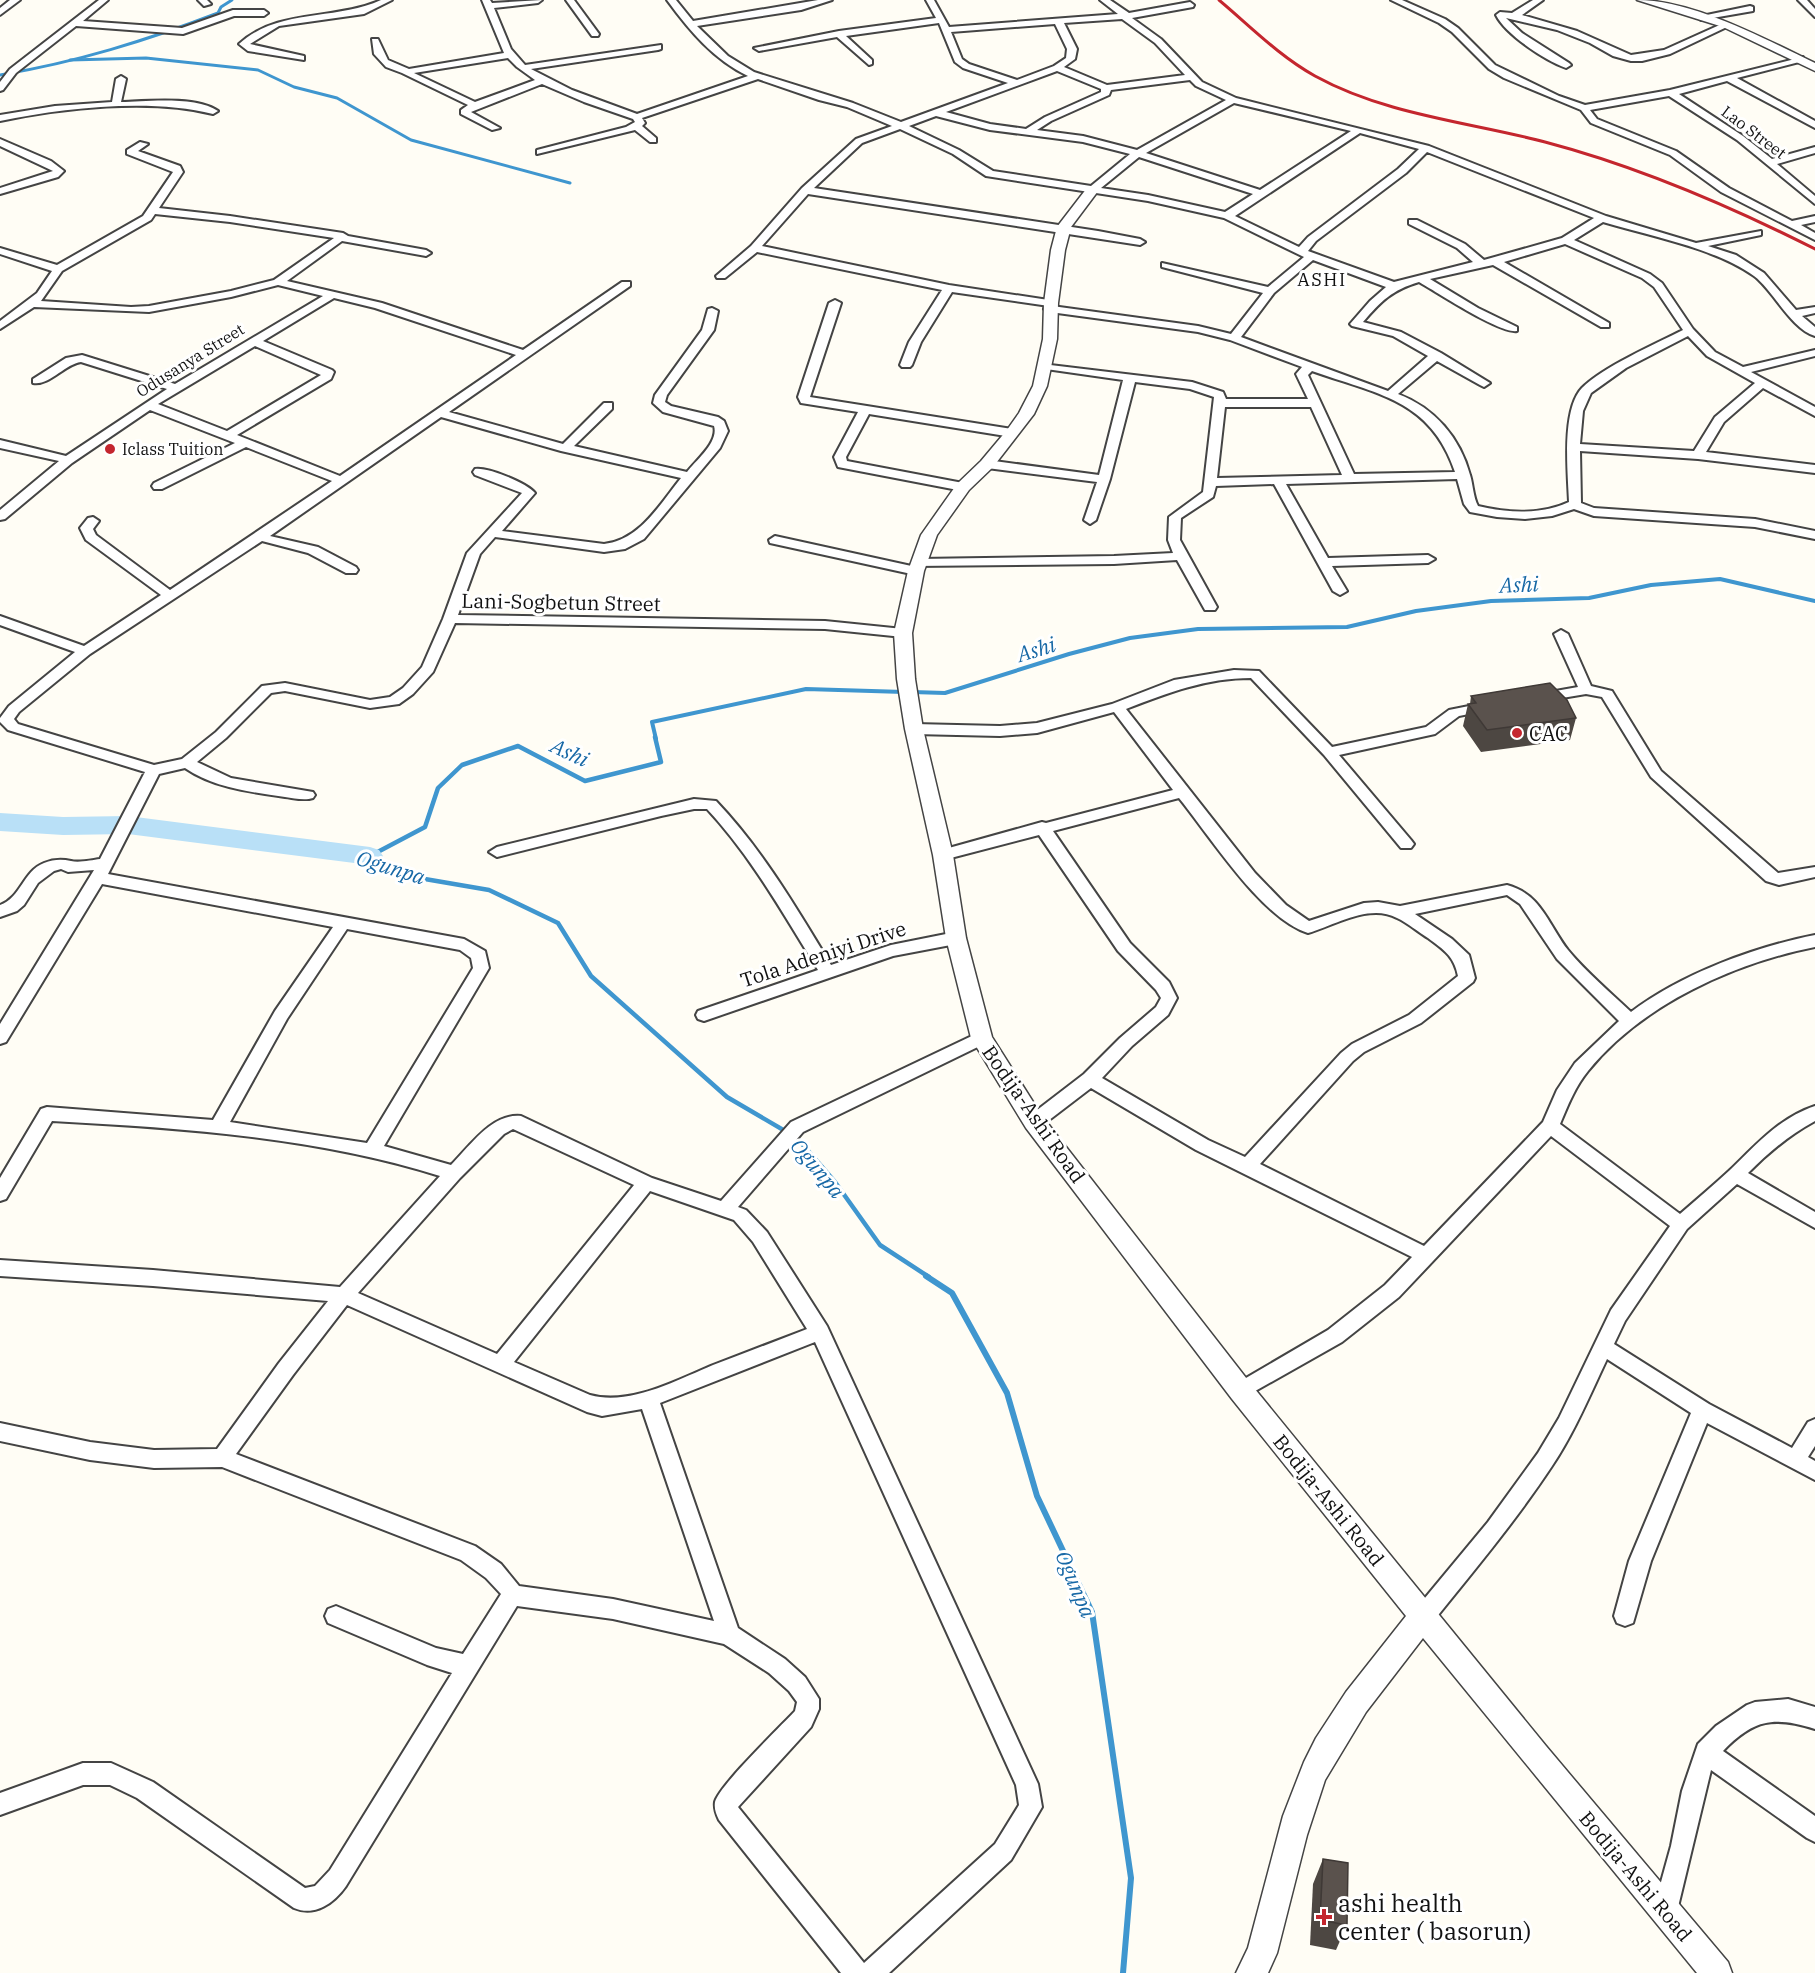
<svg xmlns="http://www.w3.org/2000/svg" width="1815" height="1973" font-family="'IBM Plex Serif',serif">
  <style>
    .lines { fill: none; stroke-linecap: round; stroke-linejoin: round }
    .stream-far3 { stroke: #3f96cf; stroke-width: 3 }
    .stream-far2 { stroke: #3f96cf; stroke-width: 4 }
    .stream-far1 { stroke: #3f96cf; stroke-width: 4.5 }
    .stream { stroke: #3f96cf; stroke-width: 6 }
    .river { fill: #b9e0f7; fill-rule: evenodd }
    .minor-casing { stroke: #444; stroke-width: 4 }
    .tertiary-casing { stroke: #444; stroke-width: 3 }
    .minor { fill: #fff; fill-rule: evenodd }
    .tertiary { fill: #fff; fill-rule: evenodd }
    .rail { stroke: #c4262e; stroke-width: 3 }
    .wall { fill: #4d4742 }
    .building { fill: #5a524d; stroke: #3f3936; stroke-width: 1.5 }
    .poi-dot { fill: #c4262e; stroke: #fff; stroke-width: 2 }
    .labels { text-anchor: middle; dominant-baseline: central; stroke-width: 6; stroke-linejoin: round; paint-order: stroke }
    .far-street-label { font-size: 16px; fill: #111; stroke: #fff }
    .far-poi-label { font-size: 16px; fill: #111; stroke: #fff; text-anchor: start }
    .far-neighbourhood-label { font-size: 18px; letter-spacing: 1.5px; fill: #111; stroke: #fff }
    .street-label { font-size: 20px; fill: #111; stroke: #fff }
    .poi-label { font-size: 20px; fill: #111; stroke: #fff; text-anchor: start }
    .water-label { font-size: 21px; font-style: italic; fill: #1768a6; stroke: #fff }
    .near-poi-label { font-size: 24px; fill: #111; stroke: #fff; text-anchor: start }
  </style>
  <rect width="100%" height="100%" fill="#fffdf5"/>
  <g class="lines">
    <g class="stream-far3">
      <polyline points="70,60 146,58 258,70 294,87 337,98 411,140 570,183"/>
      <path d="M0,75C77,62 145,41 218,13L221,7L232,0"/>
    </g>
    <g class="stream-far2">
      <polyline points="912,692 945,693 1069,654 1130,638 1198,629 1347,627 1416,611 1491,601 1589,598 1651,585 1720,579 1815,601"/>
      <polyline points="656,739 652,722 806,689 904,692"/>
    </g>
    <g class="stream-far1">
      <polyline points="370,856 425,827 438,788 462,765 518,746 585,781 661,762 655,737"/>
      <polyline points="370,856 419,878 489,890 558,923 591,976 727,1097 797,1138 835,1182 880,1245 929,1277"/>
    </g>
    <polyline class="stream" points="926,1276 952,1293 1007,1393 1037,1496 1092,1612 1131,1878 1123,1973"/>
    <polygon class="river" points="0,813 63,817 128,816 370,847 379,850 383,856 379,862 370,865 128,834 63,835 0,831"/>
    <g class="minor-casing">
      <g id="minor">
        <polygon points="10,0 20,0 0,15 0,8"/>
        <polygon points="99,0 108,0 83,21 182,28 233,10 264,10 268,13 264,16 234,16 183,34 76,26 16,73 3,90 0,91 0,82 10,69"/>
        <polygon points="198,0 207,0 211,4 204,6"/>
        <path d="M381,0H392L364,14L279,26L250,44L304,56V60L248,51L239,44C278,8 335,21 381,0Z"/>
        <path d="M482,0H490L492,3L542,0L538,3L494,8L511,49L525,65L661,45V49L658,50L531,69L572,90L637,114L748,76C714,60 689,30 667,0H676L693,21L818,0H832L801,10L697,26L728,56L754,72L853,103L901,122L1008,83L963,68L955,62L939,23L846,36L872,60V64L869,65L837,37L759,51L754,48L839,31L936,18L926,0H934L949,27L1118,14L1100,0H1110L1129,13L1190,2L1194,5L1193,7L1132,18L1161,39L1202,82L1236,98L1429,146L1606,216L1696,243L1761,231V235L1708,246L1736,255L1764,273L1796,310L1815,307V313L1802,316L1815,327V336C1791,329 1773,290 1754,276C1715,248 1650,236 1603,222L1574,240L1650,274L1662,283L1693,329L1715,352L1743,367L1815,350V356L1751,372L1815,407V416L1763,388L1724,422L1706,452L1815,465V473L1698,459L1580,451L1581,503L1594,508L1755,519L1815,531V539L1755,527L1594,516L1574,509L1552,516L1525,519L1497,517L1470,512L1464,504L1457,479L1286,484L1328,558L1428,555L1435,559L1428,563L1332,566L1347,591L1340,595L1333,591L1274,484L1216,486L1213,497L1181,518L1180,540L1217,607L1215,610H1205L1177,560L1114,564L914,566L912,563L919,559L1114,556L1173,553L1168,540L1169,517L1203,492L1214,397L1190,389L1135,382L1110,479L1096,520L1090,524L1084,520L1097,482L987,468L981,464L987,460L1099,475L1123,380L1046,369L1042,368V364L1192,382L1223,392L1226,399H1308L1296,374L1302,367L1230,340L1198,332L1050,312L1044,309L1049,306L952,292L921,342L912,365L910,367H902L900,365L909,342L942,290L757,252L725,278H717L716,276L751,246L802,188L856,139L892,126L847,107L819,100L758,79L642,118L645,123L642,126L656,138V142H650L635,130L537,154V150L626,127L635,122L633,119L584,102L542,84L471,112L500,128L492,130L461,114V110L468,105L402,73L386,67L374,54L372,39H378L388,60L409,69L504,53ZM1122,19L1155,43L1185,75L1107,85L1064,67L1075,59L1077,49L1064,23ZM1055,24L1067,49L1066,58L1054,66L1017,80L969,64L962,59L951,32ZM508,58L517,67L535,80L475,102L414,73ZM1057,71L1101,89V92L1045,117L1026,129L990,124L946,112ZM1190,80L1196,86L1226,100L1137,150L1083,136L1037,130L1051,121L1109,95L1111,90ZM1234,103L1351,131L1260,190L1146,153ZM936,116L990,130L1083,142L1130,154L1091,186L993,171L959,150L909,126ZM900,129L953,154L986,176L1148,201L1224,218L1304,257L1268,287L1162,263V267L1263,293L1231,334L1198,326L1052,306L1057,303L1055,301L949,285L762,246L808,194L1140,245L1145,242L1140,239L1098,231L814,188L862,143ZM1360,133L1419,149L1398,169L1308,237L1299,247L1235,216ZM1427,152L1594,218L1562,238L1484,260L1465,244L1417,220H1409V224L1457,248L1473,262L1394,282L1308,251L1316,241L1406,173ZM1139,157L1253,194L1225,212L1148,195L1101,188ZM1565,244L1642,278L1654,287L1683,330C1655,344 1603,367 1582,388C1561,410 1568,474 1569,502C1541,515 1507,513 1478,506C1473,497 1473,484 1470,475C1460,438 1435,408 1398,394L1437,361L1480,385L1484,387L1490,383L1441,353L1401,332L1363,322C1381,301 1392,290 1419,282C1437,292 1500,334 1517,331V327L1478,308L1430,279L1493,265L1601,327H1609V323L1504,262ZM1313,260L1386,287L1370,301L1350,324L1352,326L1393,336L1428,356L1388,391L1241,337L1274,293ZM1688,336L1707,356L1755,383L1715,417L1694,451L1580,444L1583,411L1591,393L1626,368ZM1312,371C1376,394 1431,399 1455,472L1354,474L1308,375ZM1225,407H1311L1342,475L1217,478Z"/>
        <polygon points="566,0 574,0 599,34 598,36 592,36"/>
        <polygon points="1391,0 1402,0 1445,19 1458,28 1495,65 1559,96 1585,105 1670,90 1803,57 1803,61 1737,78 1815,121 1815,128 1727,81 1679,94 1743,136 1772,159 1815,147 1815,153 1777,164 1815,196 1815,204 1737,140 1669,96 1590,110 1597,119 1676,151 1729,188 1792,221 1815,216 1815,222 1801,225 1815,233 1815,240 1721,192 1670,155 1591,123 1581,110 1504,78 1489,69 1452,32 1439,23"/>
        <path d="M1533,0H1543L1522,15L1577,31L1631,55L1664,50L1724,23L1731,25L1670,54L1642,61H1631L1613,56L1590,43L1557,30L1506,18L1522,33L1569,63L1571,65L1566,68C1545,60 1506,35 1496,15L1500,12L1512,13Z"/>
        <polygon points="1798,0 1807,0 1815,9 1815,17"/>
        <polygon points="1750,6 1753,7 1753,11 1701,20 1697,17"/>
        <path d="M121,76L126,79L121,102C147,101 197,96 218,111L213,114C150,98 63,108 0,121V115L55,106L112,102L116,79Z"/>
        <polygon points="0,139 51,161 64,171 58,177 0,194 0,188 53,171 0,146"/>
        <path d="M140,142L148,144L138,151L180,166L183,172L159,208L230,216L343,233L348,236L426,250L431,253L426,256L342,241L287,281L382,303L523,350L622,282H630V286L449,412L563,444L604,403H612V409L574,446L687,472C696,460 719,442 714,426L663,412L653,403L655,395L702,330L708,309L712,308L718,311L714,330L667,395L665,402L671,406L718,417L724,421L728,431L720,448L644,539L625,549L604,552L495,537L480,554L458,615L825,621L903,629L910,633L903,637L825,629L455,623L433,672L413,694L399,704L370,708L285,691L271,693L226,738L197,762L231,778L313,792L315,795L313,798C304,801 294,798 285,797C251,792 214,788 185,768L159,774L108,874L464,939L485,951L489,968L384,1146L451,1165C470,1146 492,1113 521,1116L652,1178L721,1201L791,1122L976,1034L982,1032L988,1034L990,1038L988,1042L803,1132L738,1207L746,1210L767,1232L827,1326L1038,1784L1042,1807L1011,1860L889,1973H841L719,1820C716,1814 714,1809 715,1802C719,1786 780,1727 795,1711L797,1702L789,1691L769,1673L724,1644L613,1619L517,1606L346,1886C334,1903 315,1917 294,1908L137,1798L110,1785H83L0,1815V1793L83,1763H111L153,1782L305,1888L315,1886L330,1870L452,1673L427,1665L328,1623L325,1616L328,1609L336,1606L436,1648L463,1654L501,1594L486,1578L461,1560L222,1467L154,1468L90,1460L0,1441V1423L90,1442L154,1450L217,1449L279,1363L328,1301L153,1286L0,1276V1260L153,1270L340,1287L440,1176C316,1137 182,1128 52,1121L6,1199L0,1201V1178L41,1109L47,1107L213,1120L275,1011L333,927L102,884L6,1042L0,1044V1024L94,870L68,872L61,869L54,871L38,883L24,905L17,911L0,917V905C21,898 23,871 44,863C54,859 62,859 71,861C79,863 92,860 100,859L145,772L8,730L0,722V718L9,706L75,652L0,625V616L84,646L161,595L86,540L80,528L88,518L93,517L99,521L93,529L96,535L170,590L332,481L246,447L162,489H154L152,486L154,483L235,443L150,410L72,463L5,519L0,520V510L59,461L0,448V440L66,456L167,389L81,362C65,364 49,386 33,383V379L66,358L82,355L175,384L323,296L278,285L231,297L149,312L34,307L0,329V321L37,293L52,271L0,254V248L57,265L143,216L173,172L127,154V150ZM155,214L230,222L334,238L274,280L231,291L149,306L131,307L41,301L62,271L151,220ZM334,298L375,308L516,355L340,476L237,435L331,379L334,372L332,370L263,341ZM255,346L321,375L227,431L158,404ZM441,417L561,451L681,478C660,504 640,540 604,544L502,531L535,493C527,483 488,467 475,469L473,472L475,475L522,493L467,553L443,619L422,667L403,688L390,697L370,700L285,683L262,686L216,732L182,759L154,765L18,724L14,719L19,712L90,654L262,541L308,553L346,573H356L358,570L356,567L318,547L270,536ZM347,929L460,950L471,958L473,968L367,1143L230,1122L287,1019ZM513,1129L634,1185L497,1354L358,1293L460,1178L504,1134ZM650,1191L734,1220L753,1242L807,1329C776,1341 745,1353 713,1365C677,1380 630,1406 590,1395L514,1362ZM347,1305L587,1412L602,1416L642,1409L714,1621L613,1599L519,1586L501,1564L475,1546L236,1454L293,1375ZM815,1342L1016,1785L1019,1805L995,1844L864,1963L738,1807L811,1727L819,1709V1699L805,1677L785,1659L738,1628L660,1403Z"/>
        <polygon points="835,300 841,303 810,397 1012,429 1018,433 1012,437 869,414 846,457 847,461 963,483 969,487 967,490 963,491 838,467 834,457 858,412 801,403 798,397 829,303"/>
        <polygon points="775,536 916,567 923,571 916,575 770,543 769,540"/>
        <polygon points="1561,630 1568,634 1591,686 1612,691 1661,771 1778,873 1815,867 1815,877 1779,885 1766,881 1651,777 1602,697 1586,694 1538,702 1533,701 1531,698 1533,695 1578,687 1554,634"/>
        <path d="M1234,670L1259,671L1332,747L1426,727L1449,710L1489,702L1496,706L1494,709L1459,716L1435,734L1339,755L1411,840L1414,844L1411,848H1401L1324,755L1251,678C1206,678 1167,693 1126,709L1255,873L1286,905L1309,921L1364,903L1378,902L1400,906L1507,885C1541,894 1548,924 1568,950C1586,972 1610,992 1631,1012C1681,974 1754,947 1815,935V947C1734,963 1641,1005 1588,1071C1575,1087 1568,1105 1560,1124L1680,1214C1697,1199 1714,1185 1730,1170C1756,1145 1779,1118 1815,1106V1121C1789,1135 1769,1152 1748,1173L1815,1212V1228L1737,1184L1687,1229L1625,1321L1614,1344L1709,1404L1792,1448L1808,1422L1815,1419V1446L1808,1457L1815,1461V1480L1707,1423L1651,1561L1633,1623L1625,1626L1617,1623L1614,1616L1629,1561L1691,1413L1607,1359C1590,1395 1574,1433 1552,1466C1515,1522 1472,1573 1431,1624L1423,1627L1415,1624L1412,1617L1415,1610L1488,1522L1538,1453L1559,1418L1611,1310L1670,1226L1551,1136L1399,1297L1342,1342L1241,1399L1234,1397L1231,1391L1234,1385L1328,1330L1385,1285L1412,1257L1196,1150L1091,1088L1040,1127L1034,1129L1028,1127L1025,1122L1028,1117L1084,1074L1120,1038L1156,1007L1161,998L1156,990L1118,951L1039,835L943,860L935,855L938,851L1042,822L1046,823L1173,790L1114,712L1037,733L1000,736L914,734L907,729L914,724L1000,726L1037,723L1112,704L1174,680ZM1179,798C1210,836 1262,919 1308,933C1335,925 1370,903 1397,918C1408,923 1418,932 1428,938C1444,950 1454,956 1458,976L1409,1015L1352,1044L1341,1053L1245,1157L1208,1140L1102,1078L1132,1046L1168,1015L1177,998L1169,982L1130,943L1053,831ZM1507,895L1520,904L1557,959L1619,1021L1575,1063L1557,1090L1543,1122L1424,1246L1260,1164L1353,1061L1364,1052L1421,1023L1473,982L1475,978L1469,955L1452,939L1415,914Z"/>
        <path d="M694,799L716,801C762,849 797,909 831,965L891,945L956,932L962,934L964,938L962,942L956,944L893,956L704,1021L698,1019L696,1015L698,1011L818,970C784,915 751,856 707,809H694L661,816L497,857L489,852L497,847Z"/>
        <path d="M1788,1699L1815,1707V1729C1774,1716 1754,1719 1723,1751L1815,1816V1842L1807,1838L1711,1770L1677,1911L1673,1919L1665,1923L1657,1919L1653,1911L1671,1846L1682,1791L1698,1744L1716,1726L1747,1705L1755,1702Z"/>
      </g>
    </g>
    <g class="tertiary-casing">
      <g id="tertiary">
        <path d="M1637,0C1693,0 1765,39 1815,63V71L1723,27Z"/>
        <polygon points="1092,187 1098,191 1071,227 1065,250 1058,303 1057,339 1047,386 1034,414 1017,436 993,467 969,490 937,535 924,571 912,633 915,679 923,729 953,855 966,938 992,1037 1042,1116 1250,1383 1546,1746 1728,1962 1732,1973 1697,1973 1423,1638 1366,1712 1325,1780 1307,1835 1277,1953 1268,1973 1236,1973 1248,1948 1283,1816 1304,1762 1316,1738 1346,1692 1406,1616 1232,1399 1026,1128 971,1038 946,938 933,855 905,729 897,679 894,633 908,571 921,535 957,484 981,461 1007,430 1019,413 1033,386 1043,339 1044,303 1051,250 1057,227 1087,188"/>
      </g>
    </g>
    <use href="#minor" class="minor"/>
    <use href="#tertiary" class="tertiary"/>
    <path class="rail" d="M1219,0C1250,26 1279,56 1315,76C1386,115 1469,122 1545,142C1640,167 1728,205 1815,249"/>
  </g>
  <g class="wall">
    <polygon points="1471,696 1576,718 1570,740 1481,752 1463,726 1468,704 1470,704"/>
    <polygon points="1323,1859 1347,1925 1336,1950 1310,1945 1313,1884"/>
  </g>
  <g class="building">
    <polygon points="1550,683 1567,700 1576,718 1487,730 1468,704 1476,703 1471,696"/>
    <polygon points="1323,1859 1348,1863 1347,1925 1320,1920"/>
  </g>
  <g class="poi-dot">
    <circle cx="110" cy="449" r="6"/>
    <circle cx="1517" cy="733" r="6"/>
    <path d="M1321 1908h6v6h6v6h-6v6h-6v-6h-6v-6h6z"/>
  </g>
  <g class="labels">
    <g class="far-street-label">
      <text transform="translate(1754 132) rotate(37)">Lao Street</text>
      <text transform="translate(190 360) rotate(-32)">Odusanya Street</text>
    </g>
    <g class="far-poi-label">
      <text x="122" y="449">Iclass Tuition</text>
    </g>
    <g class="far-neighbourhood-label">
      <text x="1322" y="279">ASHI</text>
    </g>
    <g class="street-label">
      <text transform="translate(561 602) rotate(1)">Lani-Sogbetun Street</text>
      <text transform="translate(823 954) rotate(-18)">Tola Adeniyi Drive</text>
      <text transform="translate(1034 1114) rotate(55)">Bodija-Ashi Road</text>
      <text transform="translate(1329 1500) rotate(51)">Bodija-Ashi Road</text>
      <text transform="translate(1636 1876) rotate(50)">Bodija-Ashi Road</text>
    </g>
    <g class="poi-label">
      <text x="1529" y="733">CAC</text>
    </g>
    <g class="water-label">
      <text transform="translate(1519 584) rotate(-2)">Ashi</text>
      <text transform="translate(1036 649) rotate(-17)">Ashi</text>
      <text transform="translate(570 752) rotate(25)">Ashi</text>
      <text transform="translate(391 867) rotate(17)">Ogunpa</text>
      <text transform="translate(818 1168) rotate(50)">Ogunpa</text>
      <text transform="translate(1076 1584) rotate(67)">Ogunpa</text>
    </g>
    <g class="near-poi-label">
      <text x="1338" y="1903">ashi health<tspan x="1338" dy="28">center ( basorun)</tspan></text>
    </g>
  </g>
</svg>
